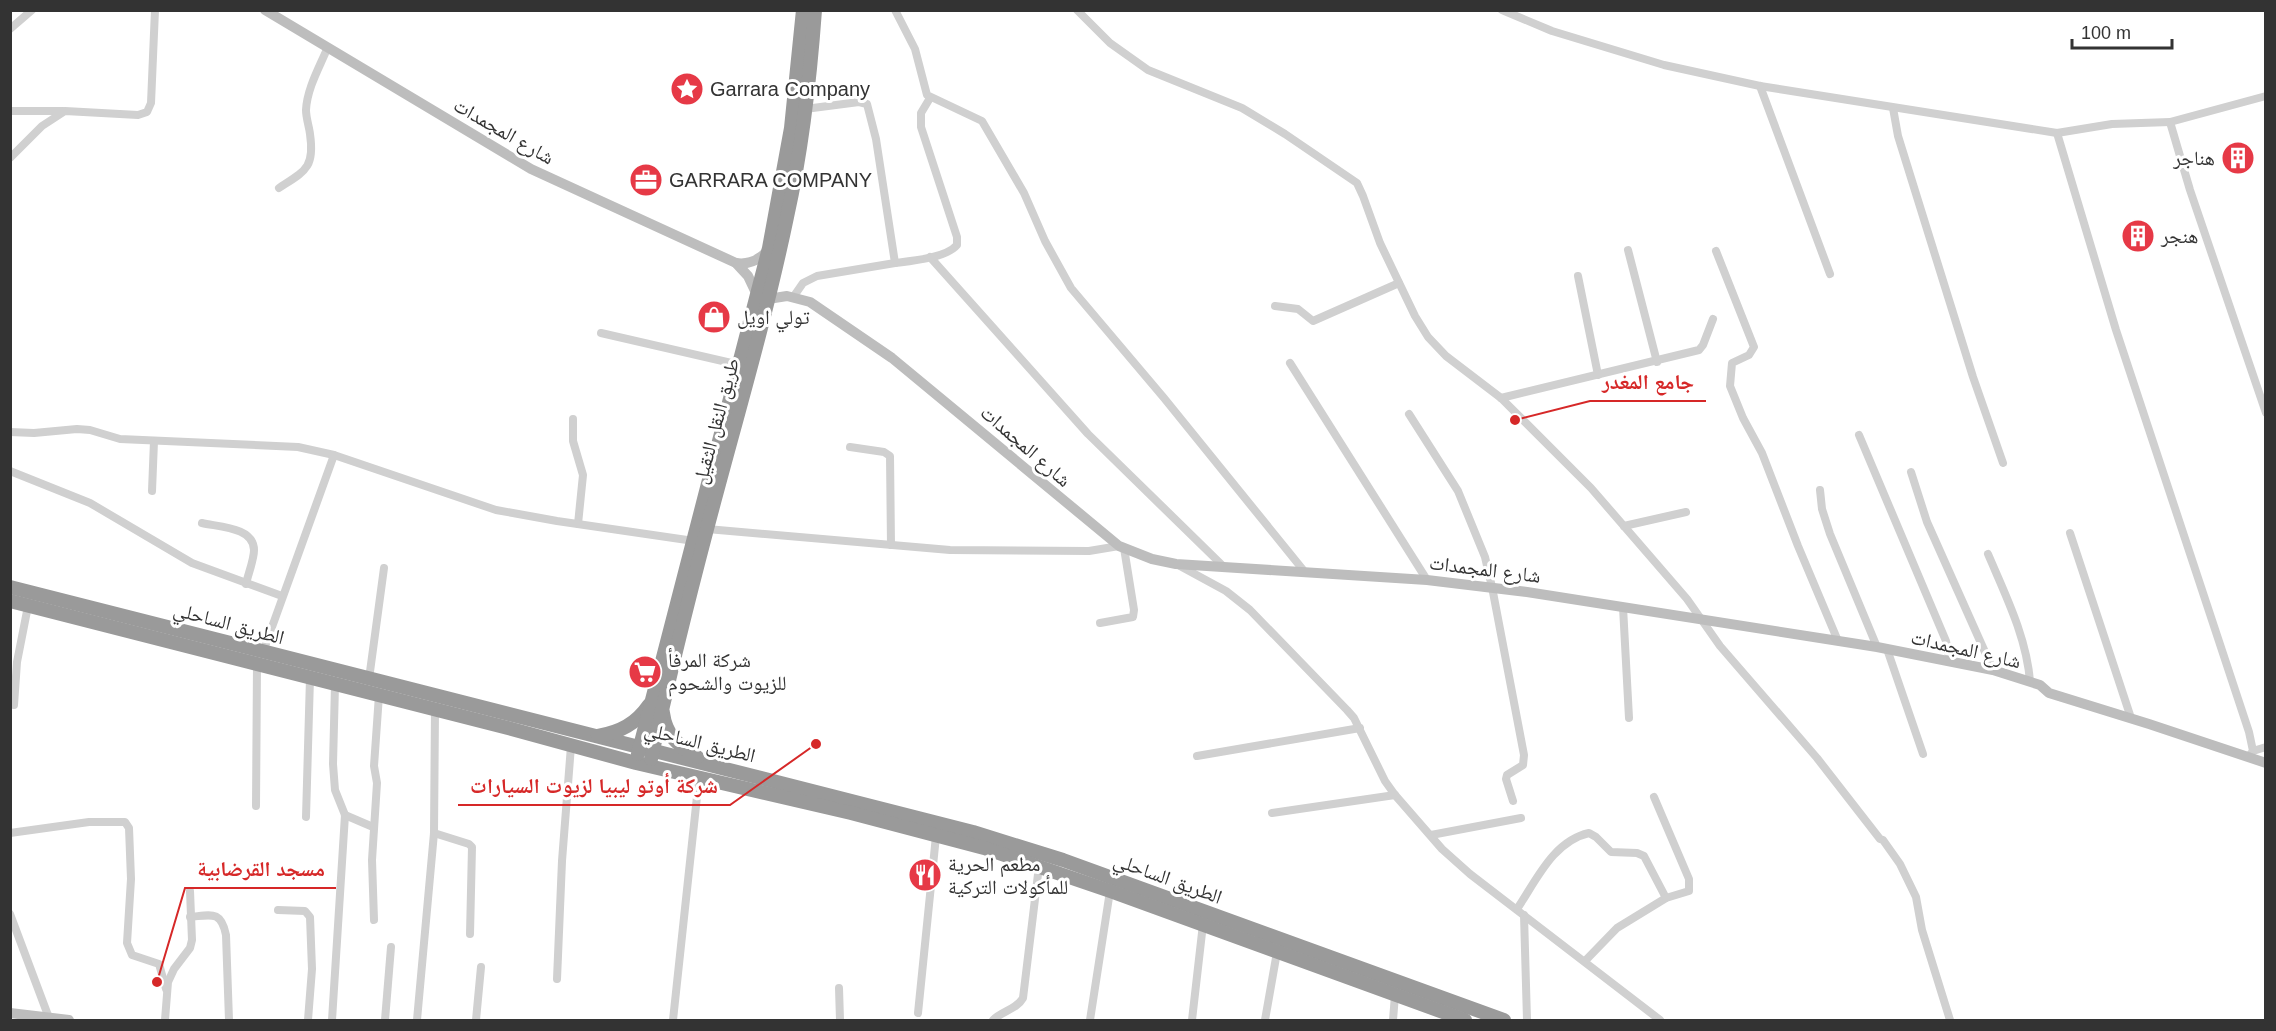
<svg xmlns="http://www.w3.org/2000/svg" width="2276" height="1031" font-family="Arial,'Noto Naskh Arabic',sans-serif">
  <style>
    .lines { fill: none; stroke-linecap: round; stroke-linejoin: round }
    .street { stroke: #d0d0d0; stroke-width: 8 }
    .secondary { stroke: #bdbdbd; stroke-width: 10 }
    .highway { stroke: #9a9a9a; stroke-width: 14 }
    .labels { text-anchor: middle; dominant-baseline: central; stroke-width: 6; stroke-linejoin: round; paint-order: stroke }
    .poi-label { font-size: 20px; fill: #333; stroke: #fff; text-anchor: start }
    .street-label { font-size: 20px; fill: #333; stroke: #fff }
    .leader { fill: none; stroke: #d62828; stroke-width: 2 }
    .callout-dot { fill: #d62828; stroke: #fff; stroke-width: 2 }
    .callout-label { font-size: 21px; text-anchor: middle; font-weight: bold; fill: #d62828; stroke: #fff; stroke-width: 6; stroke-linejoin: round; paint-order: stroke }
  </style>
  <rect width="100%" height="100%" fill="#fff"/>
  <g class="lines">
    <g class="street">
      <polyline points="895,10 915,49 927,95 982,121 1024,193 1045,241 1071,288 1164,398 1304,571"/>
      <polyline points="1077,10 1110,43 1148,70 1242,108 1285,134 1357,183 1363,196 1380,243 1415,316 1428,337 1446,356 1501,398 1591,488 1687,599 1720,646 1817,758 1880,839 1883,840 1900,864 1916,897 1922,930 1950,1020"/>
      <polyline points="1502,10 1552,31 1664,65 1760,86 2057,133 2112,124 2170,122 2266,96"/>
      <polyline points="10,29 32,10"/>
      <polyline points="1760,86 1830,274"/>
      <polyline points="1893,108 1898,136 1973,377 2003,463"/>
      <polyline points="10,111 63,111"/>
      <polyline points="2170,122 2190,190 2266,413"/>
      <polyline points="2057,133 2116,330 2249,732 2253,751 2248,757"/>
      <polyline points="10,158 42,126 65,111 138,115 147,112 151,103 155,10"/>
      <path d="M279,188C305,171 315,168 310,134C309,126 306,118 306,110C307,89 319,68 327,49"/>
      <polyline points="1628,250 1657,362"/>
      <polyline points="1716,251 1754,347 1749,355 1732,363 1730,386 1743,418 1762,453 1798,546 1838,641"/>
      <polyline points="930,257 1088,434 1223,566"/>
      <path d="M895,263C911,261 946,258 957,245V237L921,127V113L930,98"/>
      <polyline points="1578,276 1598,375"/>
      <polyline points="794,296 803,283 817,276 895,263 876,139 867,104 859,102 805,109"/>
      <polyline points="1275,306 1298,309 1313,321 1399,283"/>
      <polyline points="601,333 740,365"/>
      <polyline points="1290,363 1427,580"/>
      <polyline points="1501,398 1699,350 1703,345 1713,319"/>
      <polyline points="1409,414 1458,491 1485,557 1492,587 1524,755 1523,765 1507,775 1506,779 1513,801"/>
      <polyline points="573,419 573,441 583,475 578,524"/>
      <polyline points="10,432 34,433 77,429 90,430 120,439 298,447 334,455 496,510 557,521 694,541"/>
      <polyline points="1859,435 1946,641 1950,662"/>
      <polyline points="850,447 884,452 890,456 891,545"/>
      <polyline points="10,471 90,503 192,563 282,596"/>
      <polyline points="1911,472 1927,522 1993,670"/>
      <polyline points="1820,490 1822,509 1830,534 1877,647"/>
      <polyline points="152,491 154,441"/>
      <path d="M202,523C218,527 254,527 254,550C254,560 248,574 246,584"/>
      <polyline points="1624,526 1686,512"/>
      <polyline points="707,529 950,550 1089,551 1119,546"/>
      <polyline points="2070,533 2131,718"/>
      <path d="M1988,554C2005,594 2027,638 2030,682"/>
      <polyline points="1180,566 1226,591 1250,610 1347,710 1354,718 1385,781 1395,795 1442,849 1470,874 1660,1020"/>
      <polyline points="1623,607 1629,718"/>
      <polyline points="1100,623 1133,617 1134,610 1124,548"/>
      <polyline points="1887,649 1923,754"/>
      <polyline points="263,652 334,455"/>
      <polyline points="369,679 384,568"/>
      <polyline points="14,705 17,662 28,606"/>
      <polyline points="2253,751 2266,747"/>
      <polyline points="1197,756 1360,728"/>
      <polyline points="256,806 257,664"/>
      <polyline points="1272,813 1395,795"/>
      <polyline points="345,815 373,827"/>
      <polyline points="306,817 310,678"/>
      <polyline points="10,833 89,822 125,822 129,828 131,879 127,943 132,955 159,964 166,989"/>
      <polyline points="434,833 469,844 472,847 470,934"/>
      <polyline points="1431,835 1521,818"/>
      <path d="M1517,909C1536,881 1553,841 1589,833L1596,837L1611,852L1637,853L1644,856L1666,898"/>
      <polyline points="278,910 305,911 310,917 312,969 308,1020"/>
      <polyline points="10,914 49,1018"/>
      <polyline points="1524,915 1527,1020"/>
      <path d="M190,917C211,915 221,910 226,935L229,1020"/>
      <polyline points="374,920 372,860 377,783 374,766 379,695"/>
      <polyline points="1585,961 1617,928 1666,898 1689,891 1689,879 1654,797"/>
      <polyline points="557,979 562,861 571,746"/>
      <polyline points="839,988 840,1020"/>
      <polyline points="918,1013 936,836"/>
      <polyline points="165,1020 168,982 174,969 190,948 192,940 190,891"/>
      <polyline points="332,1020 345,815 335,790 333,764 335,685"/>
      <polyline points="385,1020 391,947"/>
      <polyline points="417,1020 434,833 435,710"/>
      <polyline points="476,1020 481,967"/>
      <polyline points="673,1020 699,778"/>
      <path d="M993,1020C1002,1011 1017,1009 1023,998L1039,866"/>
      <polyline points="1090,1020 1110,891"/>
      <polyline points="1192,1020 1203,924"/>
      <polyline points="1265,1020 1277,952"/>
      <polyline points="1393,1020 1395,995"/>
    </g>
    <g class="secondary">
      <polyline points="265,10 531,169 736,263 748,276 757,295"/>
      <path d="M736,263C750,265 760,260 769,249"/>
      <polyline points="768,299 787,296 810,302 892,358 1119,546 1152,559 1176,564 1427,580 1527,592 1877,647 1993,670 2040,685 2049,693 2149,724 2266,763"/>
      <polyline points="10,1013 69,1020"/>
    </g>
    <g class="highway">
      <polyline points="10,587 973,832 1063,860 1504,1020"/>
      <polyline points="10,601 508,728 636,763 851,813 984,848 1110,891 1465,1020"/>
      <path d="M663,713C666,736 678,745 697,757"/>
      <path d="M598,736C620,732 636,724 649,705"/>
      <polyline points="638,754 769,248 791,128 803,10"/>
      <path d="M651,759C668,682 687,605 707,529C734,426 765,323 787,217C802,150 810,80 815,10"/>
    </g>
  </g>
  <defs>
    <g id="sight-disc" transform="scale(1.725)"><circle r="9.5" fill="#e63946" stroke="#fff"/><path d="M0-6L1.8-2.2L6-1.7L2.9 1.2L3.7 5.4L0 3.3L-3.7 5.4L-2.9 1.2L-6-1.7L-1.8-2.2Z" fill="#fff"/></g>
    <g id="building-disc" transform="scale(1.725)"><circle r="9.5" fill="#e63946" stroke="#fff"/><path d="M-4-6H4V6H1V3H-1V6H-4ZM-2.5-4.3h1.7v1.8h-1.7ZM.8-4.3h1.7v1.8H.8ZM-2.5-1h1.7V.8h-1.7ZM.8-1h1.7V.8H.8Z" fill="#fff"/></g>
    <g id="office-disc" transform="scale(1.725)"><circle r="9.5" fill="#e63946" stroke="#fff"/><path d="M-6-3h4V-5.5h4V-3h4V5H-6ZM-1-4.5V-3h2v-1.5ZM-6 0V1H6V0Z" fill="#fff"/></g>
    <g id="shop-disc" transform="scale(1.725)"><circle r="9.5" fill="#e63946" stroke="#fff"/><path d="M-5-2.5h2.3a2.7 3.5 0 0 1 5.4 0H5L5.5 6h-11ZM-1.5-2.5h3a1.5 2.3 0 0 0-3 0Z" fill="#fff"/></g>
    <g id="supermarket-disc" transform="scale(1.725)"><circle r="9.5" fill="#e63946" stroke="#fff"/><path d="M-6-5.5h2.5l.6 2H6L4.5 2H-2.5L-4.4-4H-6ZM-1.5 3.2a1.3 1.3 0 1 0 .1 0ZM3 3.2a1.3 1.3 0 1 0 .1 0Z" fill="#fff"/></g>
    <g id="restaurant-disc" transform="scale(1.725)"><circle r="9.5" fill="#e63946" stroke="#fff"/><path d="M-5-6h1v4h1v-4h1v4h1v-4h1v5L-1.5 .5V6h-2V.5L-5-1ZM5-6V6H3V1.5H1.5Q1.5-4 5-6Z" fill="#fff"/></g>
  </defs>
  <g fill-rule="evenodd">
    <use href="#sight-disc" x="687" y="89"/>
    <use href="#building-disc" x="2238" y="158"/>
    <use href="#office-disc" x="646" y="180"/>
    <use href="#building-disc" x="2138" y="236"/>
    <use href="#shop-disc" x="714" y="317"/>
    <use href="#supermarket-disc" x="645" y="672"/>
    <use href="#restaurant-disc" x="925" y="875"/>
  </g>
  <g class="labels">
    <g class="poi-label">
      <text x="710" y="89">Garrara Company</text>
      <text x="2215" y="158" text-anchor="end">هناجر</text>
      <text x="669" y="180">GARRARA COMPANY</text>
      <text x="2161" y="236">هنجر</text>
      <text x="737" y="317">تولي اويل</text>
      <text x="668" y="660">شركة المرفأ<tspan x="668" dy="23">للزيوت والشحوم</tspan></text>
      <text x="948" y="864">مطعم الحرية<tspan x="948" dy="23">للمأكولات التركية</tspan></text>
    </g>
    <g class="street-label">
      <text transform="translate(504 131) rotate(30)">شارع المجمدات</text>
      <text transform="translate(716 421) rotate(-75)">طريق النقل الثقيل</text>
      <text transform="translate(1026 446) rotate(41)">شارع المجمدات</text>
      <text transform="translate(1485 569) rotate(7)">شارع المجمدات</text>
      <text transform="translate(229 623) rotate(15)">الطريق الساحلي</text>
      <text transform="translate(1966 649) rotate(13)">شارع المجمدات</text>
      <text transform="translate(700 742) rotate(14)">الطريق الساحلي</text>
      <text transform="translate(1168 878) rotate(20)">الطريق الساحلي</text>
    </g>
  </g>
  <path class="leader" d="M1515 420L1590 401H1706M816 744L730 805H458M157 982L185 888H336"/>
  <g class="callout-dot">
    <circle cx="1515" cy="420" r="6"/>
    <circle cx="816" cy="744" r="6"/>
    <circle cx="157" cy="982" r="6"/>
  </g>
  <g class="callout-label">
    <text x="1648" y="389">جامع المغدر</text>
    <text x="594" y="793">شركة أوتو ليبيا لزيوت السيارات</text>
    <text x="261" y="876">مسجد القرضابية</text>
  </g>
  <rect width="2276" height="1031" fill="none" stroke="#333333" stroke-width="24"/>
  <path d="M2072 39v9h100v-9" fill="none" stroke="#333333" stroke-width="3"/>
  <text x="2081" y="39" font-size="18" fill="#333333" stroke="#ffffff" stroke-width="4.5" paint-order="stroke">100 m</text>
</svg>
